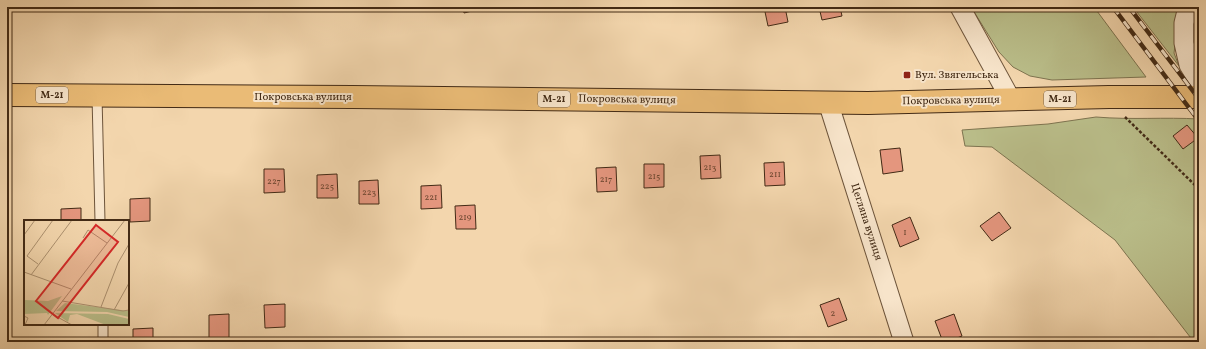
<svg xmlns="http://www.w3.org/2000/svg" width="1206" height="349" font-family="Vollkorn,serif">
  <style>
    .green { fill: #babe8a; stroke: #7e7450 }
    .building { fill: #e4967e; stroke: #422a15 }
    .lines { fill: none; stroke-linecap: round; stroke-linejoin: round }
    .service-casing { stroke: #6e553b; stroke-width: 11 }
    .minor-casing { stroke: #6e553b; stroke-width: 21 }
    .trunk-casing { stroke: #422a15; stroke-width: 24 }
    .path { stroke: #422a15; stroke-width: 2.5; stroke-dasharray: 3 2; stroke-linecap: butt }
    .service { stroke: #f7e4ca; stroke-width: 9 }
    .minor { stroke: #f7e4ca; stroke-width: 19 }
    .trunk { stroke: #eabb76; stroke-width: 22 }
    .rail-casing { stroke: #422a15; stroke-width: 4.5 }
    .rail { stroke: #f7e4ca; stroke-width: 3; stroke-dasharray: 9; stroke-linecap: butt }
    .poi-dot { fill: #8f2418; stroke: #f7e4ca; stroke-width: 1.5 }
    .labels { text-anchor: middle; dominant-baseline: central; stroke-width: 4; stroke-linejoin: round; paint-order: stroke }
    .number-label { font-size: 9px; fill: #6a452f }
    .shield { fill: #f7e4ca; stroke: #78624b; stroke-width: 1 }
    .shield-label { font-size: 10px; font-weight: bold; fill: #422a15 }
    .poi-label { font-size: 11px; fill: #422a15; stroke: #f7e4ca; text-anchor: start }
    .street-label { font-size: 11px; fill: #422a15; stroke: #f7e4ca }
    .inset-road { fill: none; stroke: #ac9170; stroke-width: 1 }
    .view { fill: #d62828; fill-opacity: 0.15; stroke: #d62828; stroke-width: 2 }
    .inset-edge { fill: none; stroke: #422a15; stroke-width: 2 }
  </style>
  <rect width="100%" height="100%" fill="#f3d6ad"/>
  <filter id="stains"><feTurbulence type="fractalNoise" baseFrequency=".005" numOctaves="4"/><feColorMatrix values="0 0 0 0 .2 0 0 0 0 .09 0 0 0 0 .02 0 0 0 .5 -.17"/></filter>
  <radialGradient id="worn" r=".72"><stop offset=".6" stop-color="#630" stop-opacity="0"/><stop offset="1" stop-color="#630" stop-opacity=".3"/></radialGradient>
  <g class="green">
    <polygon points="971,7 1094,7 1146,77 1052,80 1030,76 1013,67 999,52"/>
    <polygon points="1133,7 1180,7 1174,53 1179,66"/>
    <path d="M1096,117C1131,120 1165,117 1199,119V342H1194L1115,240L992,147L965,146L962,130L1048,124Z"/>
  </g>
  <g class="building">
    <polygon points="463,7 483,7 484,8 464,13"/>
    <polygon points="764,7 785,7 788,22 768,26"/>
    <polygon points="819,7 840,7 842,16 822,20"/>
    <polygon points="1187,125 1198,138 1183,149 1173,136"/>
    <polygon points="900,148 903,171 883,174 880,150"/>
    <polygon points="720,155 721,178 701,179 700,156"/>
    <polygon points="784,162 785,185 765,186 764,163"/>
    <polygon points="644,164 664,164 664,187 644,188"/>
    <polygon points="616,167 617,191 597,192 596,168"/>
    <polygon points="264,169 284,169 285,192 264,193"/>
    <polygon points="337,174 338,198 317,198 317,175"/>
    <polygon points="378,180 379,204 359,204 359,181"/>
    <polygon points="441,185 442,208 421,209 421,186"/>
    <polygon points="150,198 150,221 130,222 130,199"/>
    <polygon points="475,205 476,229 456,229 455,206"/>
    <polygon points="81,208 81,221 61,221 61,209"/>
    <polygon points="999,212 1011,228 992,241 980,226"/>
    <polygon points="910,217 919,239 900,247 892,225"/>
    <polygon points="839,298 847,320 828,327 820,305"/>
    <polygon points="285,304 285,327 265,328 264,305"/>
    <polygon points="229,314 229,338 209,338 209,315"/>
    <polygon points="954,314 962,336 947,342 943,342 935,321"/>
    <polygon points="153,328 153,342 133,342 133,329"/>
    <polygon points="863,338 865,342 853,342"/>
  </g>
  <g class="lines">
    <g class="service-casing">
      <g id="service">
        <polyline points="97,96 100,221"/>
        <polyline points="103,324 103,342"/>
      </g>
    </g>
    <g class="minor-casing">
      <g id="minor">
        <polyline points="960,7 1011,100"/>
        <polyline points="1188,7 1184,23 1184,43 1189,65 1199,81"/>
        <polyline points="828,102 904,342"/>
      </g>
    </g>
    <g class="trunk-casing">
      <polyline id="trunk" points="7,95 353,97 868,103 1109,97 1199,97"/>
    </g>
    <polyline class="path" points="1125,117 1199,189"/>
    <use href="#service" class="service"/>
    <use href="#minor" class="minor"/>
    <use href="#trunk" class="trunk"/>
    <g class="rail-casing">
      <g id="rail">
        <polyline points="1113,7 1199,121"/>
        <polyline points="1129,7 1199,99"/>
      </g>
    </g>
    <use href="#rail" class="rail"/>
  </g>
  <rect class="poi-dot" x="903" y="71" width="8" height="8" rx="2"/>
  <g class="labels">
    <g class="number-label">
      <text x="710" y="167">213</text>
      <text x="775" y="174">211</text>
      <text x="654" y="176">215</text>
      <text x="606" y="179">217</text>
      <text x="274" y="181">227</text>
      <text x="327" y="186">225</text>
      <text x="369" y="192">223</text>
      <text x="431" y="197">221</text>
      <text x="465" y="217">219</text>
      <text x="905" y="232">1</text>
      <text x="833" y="313">2</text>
    </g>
    <g class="shield">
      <rect x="36" y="87" width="32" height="16" rx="3"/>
      <rect x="538" y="91" width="32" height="16" rx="3"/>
      <rect x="1044" y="91" width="32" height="16" rx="3"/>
    </g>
    <g class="shield-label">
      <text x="52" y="95">М-21</text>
      <text x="554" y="99">М-21</text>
      <text x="1060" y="99">М-21</text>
    </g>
    <g class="poi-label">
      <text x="915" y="75">Вул. Звягельська</text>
    </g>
    <g class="street-label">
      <text x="303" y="97">Покровська вулиця</text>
      <text transform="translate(627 100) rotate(1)">Покровська вулиця</text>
      <text transform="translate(951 101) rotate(-1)">Покровська вулиця</text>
      <text transform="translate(866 222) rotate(72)">Цегляна вулиця</text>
    </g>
  </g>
  <g transform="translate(24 220)">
    <rect width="105" height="105" fill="#f3d6ad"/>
    <path d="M38,76L24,95L23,93L0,94V80L24,81ZM41,83L105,91V97L83,92L32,91ZM31,93L84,94L105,99V105H82L53,94L46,95L44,102Z" fill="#babe8a"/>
    <path class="inset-road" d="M0,15L11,0M59,18L64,10L83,23M14,44L3,36L29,0M0,52L47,69M7,55L48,0M38,81L99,91L105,90M77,87L94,43L105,24M90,90L105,63M28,94L48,105M0,96L4,98L1,105M20,105L101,0"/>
    <path class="view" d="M72,5L94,22L34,98L12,81Z"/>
    <rect width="105" height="105" class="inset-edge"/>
  </g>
  <rect width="1206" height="349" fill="none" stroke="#f3d6ad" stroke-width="24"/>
  <rect x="8" y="8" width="1190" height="333" fill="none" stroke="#422a15" stroke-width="2"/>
  <rect x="12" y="12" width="1182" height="325" fill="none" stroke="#422a15"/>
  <rect width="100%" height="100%" filter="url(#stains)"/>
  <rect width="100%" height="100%" fill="url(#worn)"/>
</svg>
